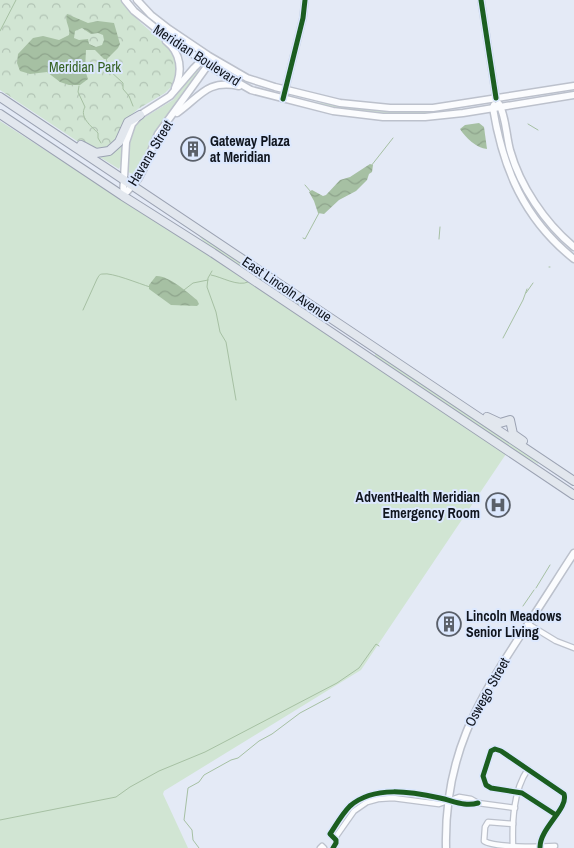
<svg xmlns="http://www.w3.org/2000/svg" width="574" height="848" font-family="'Archivo Narrow',sans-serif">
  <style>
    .grass { fill: #d1e5d3 }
    .park { fill: url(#park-crowns) }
    .water { fill: url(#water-waves); fill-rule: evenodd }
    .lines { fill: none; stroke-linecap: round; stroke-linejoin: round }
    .stream { stroke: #a6c0a3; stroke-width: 1 }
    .minor-casing { stroke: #bcc1cc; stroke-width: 7 }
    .tertiary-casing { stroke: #bcc1cc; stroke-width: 8 }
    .secondary-casing { stroke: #bcc1cc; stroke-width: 9 }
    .primary-casing { stroke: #9ba2b2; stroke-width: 10 }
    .minor { stroke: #fbfcfe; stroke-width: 4.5 }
    .tertiary { stroke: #fbfcfe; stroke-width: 5.5 }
    .secondary { stroke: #fbfcfe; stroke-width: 6 }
    .primary { stroke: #e2e7ee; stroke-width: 8 }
    .cycleway-casing { stroke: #dce8fe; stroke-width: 8 }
    .cycleway { stroke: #1b5e20; stroke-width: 5 }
    .labels { text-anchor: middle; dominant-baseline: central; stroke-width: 4; stroke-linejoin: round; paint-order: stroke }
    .street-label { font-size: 14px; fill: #10151e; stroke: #dce8fe }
    .park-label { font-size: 14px; fill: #346122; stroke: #dce8fe }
    .poi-label { font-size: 14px; font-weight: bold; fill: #10151e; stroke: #dce8fe; text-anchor: start }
  </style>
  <defs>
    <pattern id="park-crowns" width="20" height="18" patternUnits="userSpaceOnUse" patternTransform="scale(1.25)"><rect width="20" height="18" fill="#d1e5d3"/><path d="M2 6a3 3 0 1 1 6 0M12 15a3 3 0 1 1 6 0" fill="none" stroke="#b2c4b5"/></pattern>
    <pattern id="water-waves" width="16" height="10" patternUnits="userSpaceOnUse" patternTransform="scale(1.25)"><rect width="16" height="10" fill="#a6c0a3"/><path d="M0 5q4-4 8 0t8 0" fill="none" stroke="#8ea48c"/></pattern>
  </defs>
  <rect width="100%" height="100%" fill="#e4eaf6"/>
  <g class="grass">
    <polygon points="195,70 198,70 199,72 155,132 139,170 135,175 128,172 128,145 135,125 142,119 173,100"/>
    <path d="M313,102L383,111L434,110L435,112C398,121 349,112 313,103Z"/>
    <polygon points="0,121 205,253 506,454 361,670 164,791 163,794 188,848 0,848"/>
    <polygon points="122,142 123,164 121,164 119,169 98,156"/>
    <polygon points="199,236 209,241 316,314 282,295 207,245"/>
    <polygon points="375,353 539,462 538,464 520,454 377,358 375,356"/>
  </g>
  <polygon class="park" points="0,0 121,0 141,23 167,46 174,55 177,65 176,75 171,87 165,93 138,109 128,118 118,138 107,150 89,149 0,90"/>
  <g class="water">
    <path d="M67,14L88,23L98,21L114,23L120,44L118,48L107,59H104L95,50H86L85,70L88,79L80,85H69L60,82L47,72L30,74L20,71L17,63L18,54L33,38L43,36L59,40L69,35C71,28 64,21 67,14ZM82,28L91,34L98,33L103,35L104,40L102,45L96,47L89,44L88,39L79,40L74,38L75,31Z"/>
    <path d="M479,123L484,127L487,149C476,148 466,138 460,129L465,125Z"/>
    <polygon points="370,164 373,165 372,172 369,174 367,180 356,191 339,200 324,214 318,213 314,201 309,192 312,190 323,196 326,195 340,180 350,177"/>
    <path d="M156,276C168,275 187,292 197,300L199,304L197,306L171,305L149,289V285Z"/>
  </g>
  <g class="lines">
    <g class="stream">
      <polyline points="0,31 16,0"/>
      <polyline points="106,58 109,70 123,83 123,89 129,96 133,106"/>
      <path d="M79,86L78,92L85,107C79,117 91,126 98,133V138L101,143"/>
      <polyline points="528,124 538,130"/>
      <polyline points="371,166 393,138"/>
      <polyline points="305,185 311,192"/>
      <polyline points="303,238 305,239 319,213"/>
      <polyline points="439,239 440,227"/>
      <polyline points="549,267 550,267"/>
      <polyline points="212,271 208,278 207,287 216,312 220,332 226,342 236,400"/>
      <path d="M211,275C222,277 238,287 248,282"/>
      <polyline points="184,290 193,283 208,280"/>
      <polyline points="526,293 533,283"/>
      <path d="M83,310L97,279C99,276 99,274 103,274C111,272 140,284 150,287"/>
      <polyline points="503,338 523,300 527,289"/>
      <polyline points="536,588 550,565"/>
      <polyline points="523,606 534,590"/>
      <polyline points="0,820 116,797 130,787 159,771 205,752 337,683 359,668 376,644 379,646"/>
      <polyline points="199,848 193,840 192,830 184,820 188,788 199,782 204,775 231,760 238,758 259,741 272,734 300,713 330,697"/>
    </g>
    <g class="minor-casing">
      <g id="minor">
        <polyline points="528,624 556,641 574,648"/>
        <path d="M513,824L488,822L485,827L484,841C495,848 540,847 555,846"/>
        <polyline points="335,838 354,811 367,802 378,799 393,798 439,804 459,797 471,799 478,803 515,808"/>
        <path d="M540,847C540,828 569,808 564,794L501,751L495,749L491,751L483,776L486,785L491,788L522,793L556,815"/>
        <polyline points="320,848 322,846 324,848"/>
        <path d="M333,848L336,843V840L330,834C336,825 342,814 350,806C374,785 412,792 440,798C454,801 465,807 478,803"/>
        <path d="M513,848C512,822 513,791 528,769"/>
      </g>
    </g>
    <g class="tertiary-casing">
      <g id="tertiary">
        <polyline points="481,0 496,98"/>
        <polyline points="283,99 303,18 305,0"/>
      </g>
    </g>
    <g class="secondary-casing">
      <g id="secondary">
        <polyline points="125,0 134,11 163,34 216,70 251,90 333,111 383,117 425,117 463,113 574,95"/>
        <polyline points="137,0 151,15 169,29 209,56 247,78 275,87 340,103 390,108 433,108 574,86"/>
        <path d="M166,41C181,53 183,71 175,88"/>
        <path d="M499,104C506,117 506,135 510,150C520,186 545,223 574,247"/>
        <path d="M494,105L493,108C503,169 524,219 574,259"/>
        <path d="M177,113C200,97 207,79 239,86"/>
        <polyline points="123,196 126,142 132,124 140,115 170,96 194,68 203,59"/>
        <polyline points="123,196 138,179 145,166 158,134 208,65 208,62"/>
        <path d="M446,848C444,757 476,703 524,630C541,605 557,579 574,553"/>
      </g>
    </g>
    <g class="primary-casing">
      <g id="primary">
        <polyline points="0,97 574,481"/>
        <polyline points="0,114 123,196 213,253 574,495"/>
        <polyline points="81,145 96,153 109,151 119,142 128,122 140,115"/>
        <polyline points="487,417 500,423 510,420 513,434 523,441"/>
      </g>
    </g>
    <use href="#minor" class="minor"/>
    <use href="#tertiary" class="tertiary"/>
    <use href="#secondary" class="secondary"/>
    <use href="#primary" class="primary"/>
    <g class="cycleway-casing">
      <g id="cycleway">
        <polyline points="481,0 496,98"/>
        <polyline points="283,99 303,18 305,0"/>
        <path d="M540,847C540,828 569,808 564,794L501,751L495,749L491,751L483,776L486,785L491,788L522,793L556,815"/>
        <path d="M333,848L336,843V840L330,834C336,825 342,814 350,806C374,785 412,792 440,798C454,801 465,807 478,803"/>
      </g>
    </g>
    <use href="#cycleway" class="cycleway"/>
  </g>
  <defs>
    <g id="building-ring" transform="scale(1.25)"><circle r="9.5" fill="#dce8fe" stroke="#5a606a" stroke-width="1.5"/><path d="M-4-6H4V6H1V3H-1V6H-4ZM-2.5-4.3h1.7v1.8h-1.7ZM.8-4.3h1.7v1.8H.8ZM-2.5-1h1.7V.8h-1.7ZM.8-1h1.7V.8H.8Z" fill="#5a606a"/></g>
    <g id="hospital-ring" transform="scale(1.25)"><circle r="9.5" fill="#dce8fe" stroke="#5a606a" stroke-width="1.5"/><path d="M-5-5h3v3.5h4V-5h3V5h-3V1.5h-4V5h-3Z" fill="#5a606a"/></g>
  </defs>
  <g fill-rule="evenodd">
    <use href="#building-ring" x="193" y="149"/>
    <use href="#hospital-ring" x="498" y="505"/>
    <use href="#building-ring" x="449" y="624"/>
  </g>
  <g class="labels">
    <g class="street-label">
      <text transform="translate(197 55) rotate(33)">Meridian Boulevard</text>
      <text transform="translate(150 153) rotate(-59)">Havana Street</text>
      <text transform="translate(287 289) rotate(34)">East Lincoln Avenue</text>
      <text transform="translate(487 692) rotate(-61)">Oswego Street</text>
    </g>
    <g class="park-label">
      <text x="85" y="67">Meridian Park</text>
    </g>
    <g class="poi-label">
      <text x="210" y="141">Gateway Plaza<tspan x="210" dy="16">at Meridian</tspan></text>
      <text x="480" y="497" text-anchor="end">AdventHealth Meridian<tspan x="480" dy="16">Emergency Room</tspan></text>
      <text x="466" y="616">Lincoln Meadows<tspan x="466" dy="16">Senior Living</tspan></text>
    </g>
  </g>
</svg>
